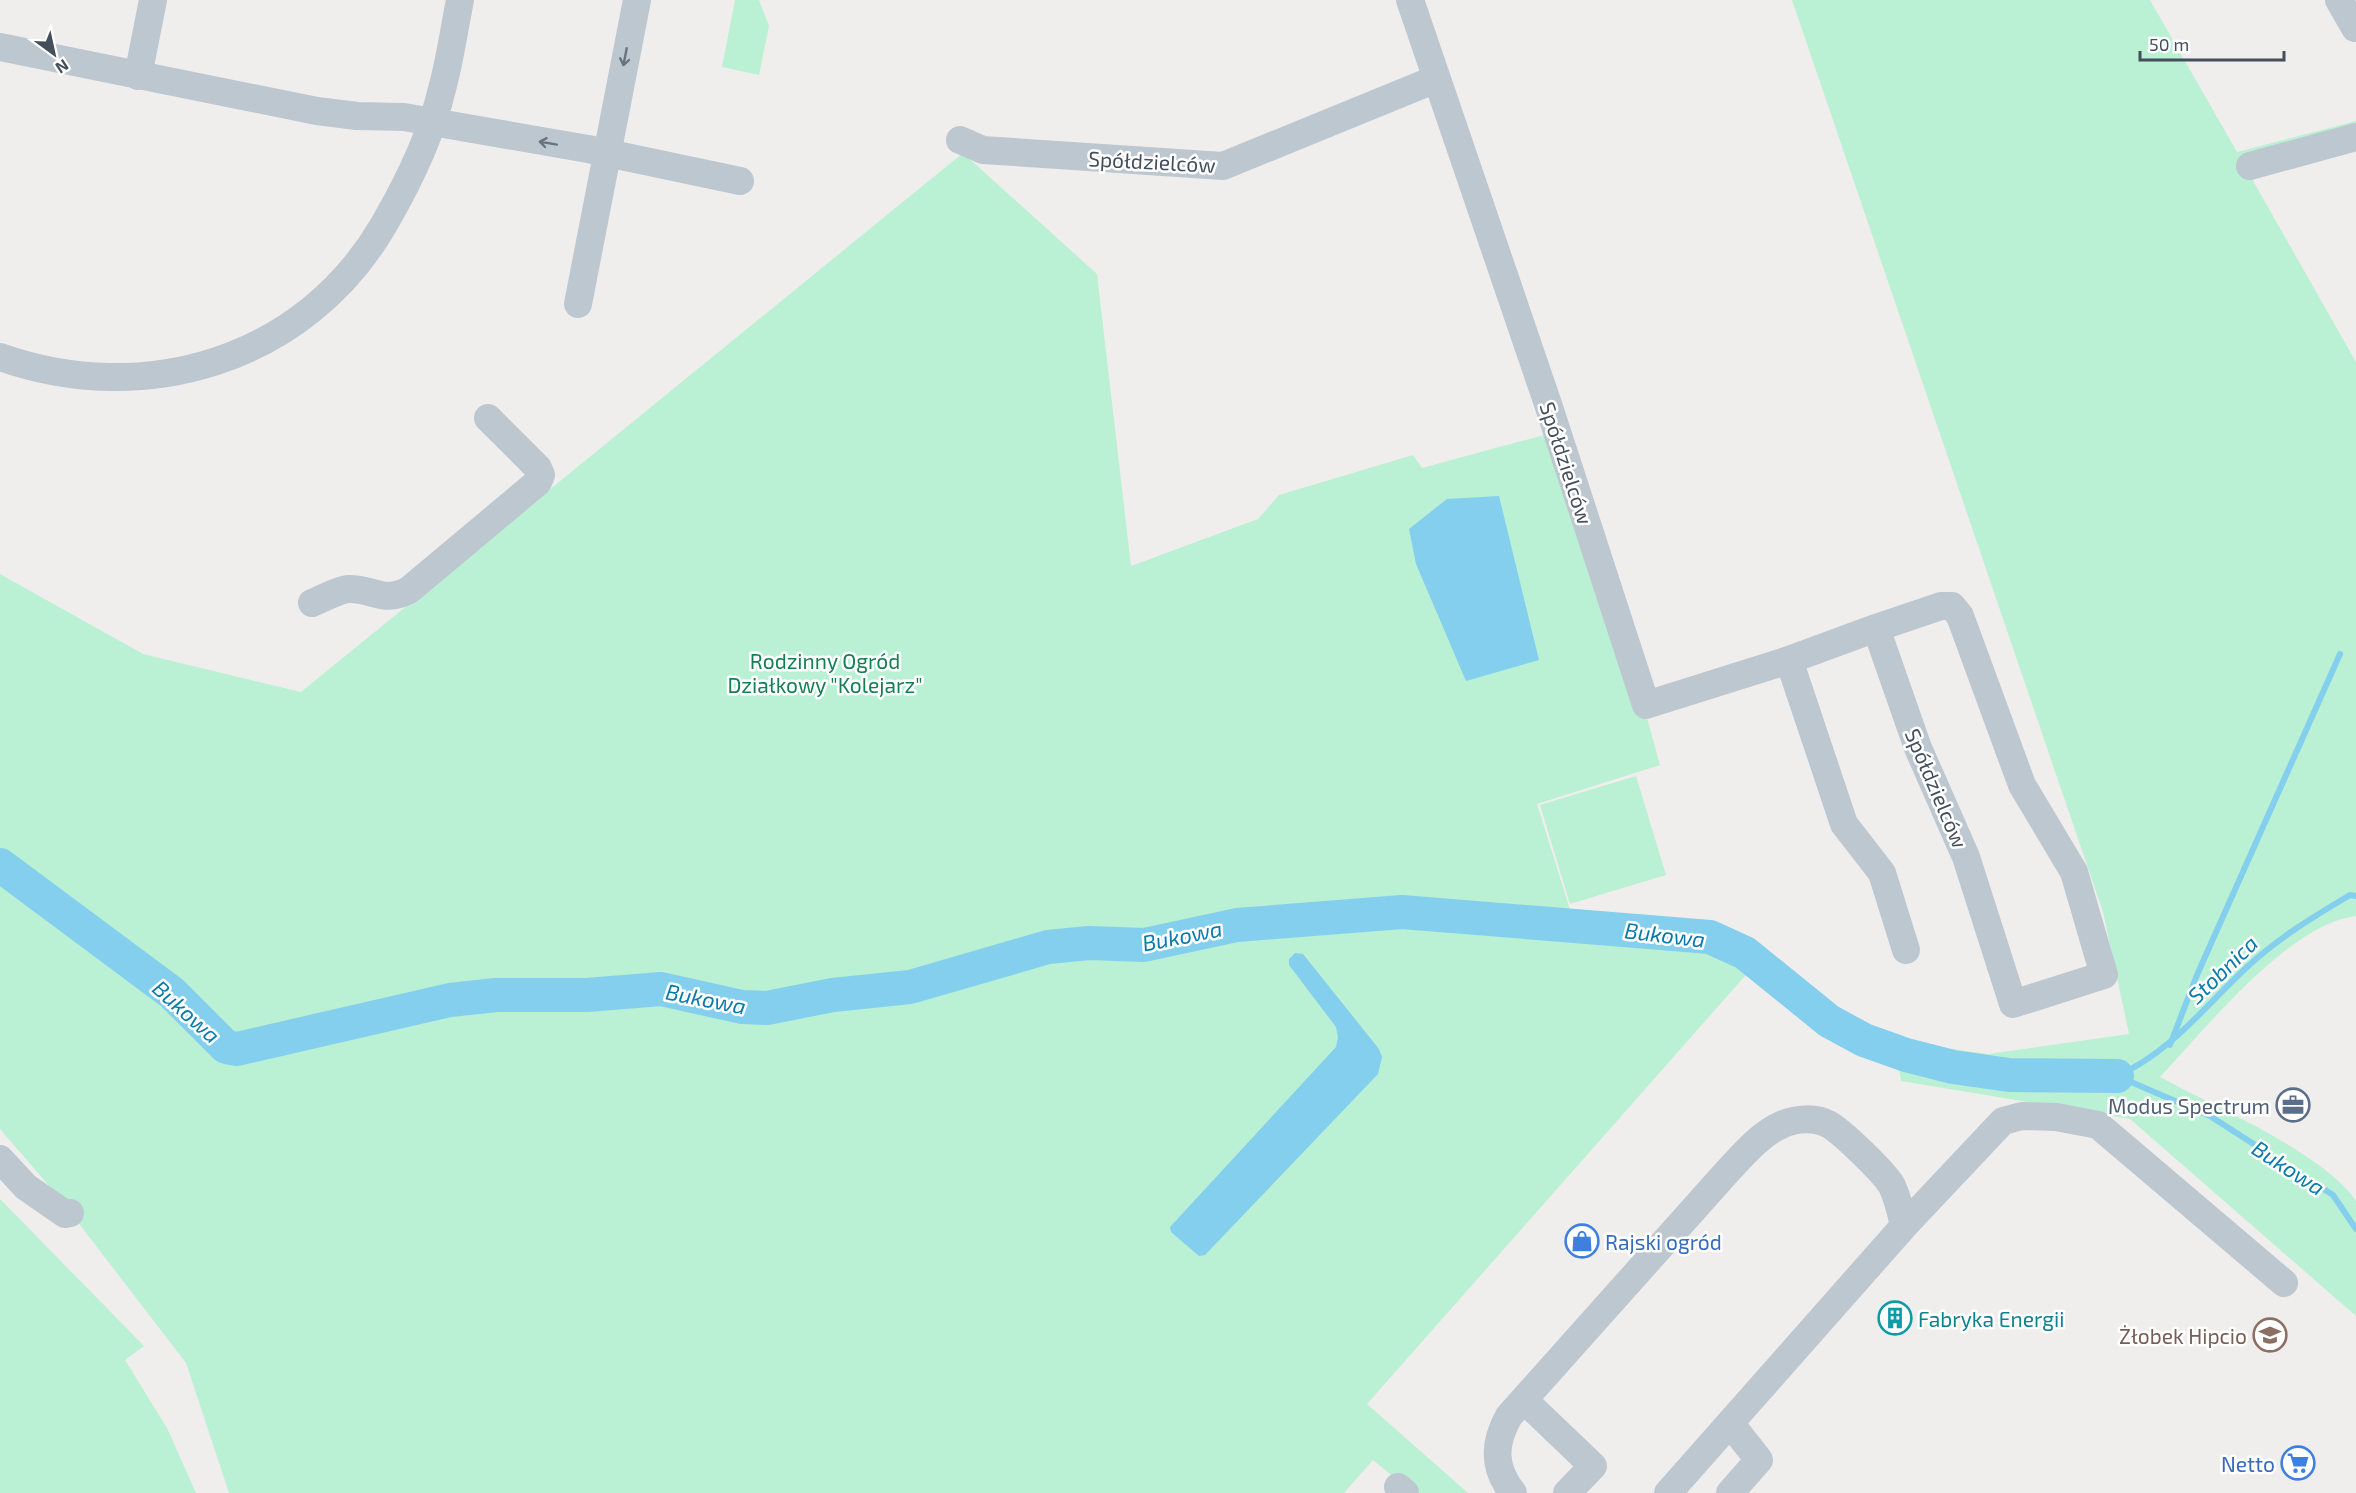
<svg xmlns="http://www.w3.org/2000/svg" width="2356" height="1493" font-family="'Exo 2',sans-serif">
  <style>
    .green { fill: #baf0d3 }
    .water { fill: #85cfee }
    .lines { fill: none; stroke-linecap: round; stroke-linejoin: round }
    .stream { stroke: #85cfee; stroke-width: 6 }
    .river { stroke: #85cfee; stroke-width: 34 }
    .minor { stroke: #bdc7d0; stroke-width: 28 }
    .oneway { stroke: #69737f }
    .labels { text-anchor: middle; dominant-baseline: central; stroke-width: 5; stroke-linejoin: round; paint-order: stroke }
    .street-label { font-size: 21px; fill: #454f5c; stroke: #fff }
    .park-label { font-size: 21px; fill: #147f53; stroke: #fff }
    .service-label { font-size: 21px; fill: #4e5e75; stroke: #fff; text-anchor: end }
    .shop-label { font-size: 21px; fill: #366cbe; stroke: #fff; text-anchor: start }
    .culture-label { font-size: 21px; fill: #0d838f; stroke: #fff; text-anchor: start }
    .education-label { font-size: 21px; fill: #785e54; stroke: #fff; text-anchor: end }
    .water-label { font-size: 22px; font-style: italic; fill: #087bac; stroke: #fff }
  </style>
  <rect width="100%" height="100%" fill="#f0eeed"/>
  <g class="green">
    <polygon points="735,0 759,0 769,26 759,75 722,67"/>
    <path d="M1792,0H2150L2237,152L2356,121V151L2252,179L2356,362V916C2290,923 2205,1029 2160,1077C2213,1106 2324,1153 2356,1201V1316L2130,1119L1901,1081L1895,1041L1988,1054L2129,1034L2103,912Z"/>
    <polygon points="963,153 1097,274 1131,566 1258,519 1279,495 1413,455 1422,468 1544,435 1646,714 1660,765 1537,804 1572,916 1425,905 1384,905 1256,917 1151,937 1042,942 925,975 780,996 749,998 676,985 623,982 467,990 271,1034 227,1035 211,1050 222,1064 465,1009 601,1004 665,1005 739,1020 935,994 1033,963 1065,957 1164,952 1217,937 1249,933 1379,923 1421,923 1699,942 1719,949 1752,968 1367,1404 1468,1493 1413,1493 1373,1460 1344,1493 229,1493 186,1363 57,1195 0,1129 0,574 143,654 301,692"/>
    <polygon points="1636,776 1666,875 1570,904 1540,805"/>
    <polygon points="0,1199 144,1346 125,1360 167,1428 196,1493 0,1493"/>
  </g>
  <g class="water">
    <polygon points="1499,496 1539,660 1466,681 1416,564 1409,529 1447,499"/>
    <polygon points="1295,953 1303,954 1379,1049 1382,1057 1378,1074 1205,1255 1199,1256 1171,1232 1170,1227 1336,1047 1338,1037 1336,1027 1289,965 1289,959"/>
  </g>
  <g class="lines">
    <g class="stream">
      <polyline points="2170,1045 2197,975 2340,654"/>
      <path d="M2117,1076C2171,1052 2204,1007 2246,968C2278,938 2313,917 2350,895L2356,896"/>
      <polyline points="2117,1076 2210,1116 2333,1195 2356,1229"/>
    </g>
    <polyline class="river" points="0,865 172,993 226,1047 237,1049 450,1000 496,995 587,995 661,989 742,1007 767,1008 833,995 910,987 1048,947 1089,943 1144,945 1237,925 1402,912 1710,937 1745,953 1829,1021 1864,1040 1906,1055 1953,1067 2009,1075 2117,1076"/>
    <g class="minor">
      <polyline points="1410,0 1548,404 1646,705 1789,660 1876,628 1918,748 1966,857 2013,1004 2104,975 2074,872 2022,785 1960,616 1952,606 1941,606 1876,628"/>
      <polyline points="2339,0 2355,28"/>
      <polyline points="0,47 317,111 357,116 404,117 588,149 740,181"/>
      <polyline points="138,76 153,0"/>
      <polyline points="960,140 983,150 1223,166 1436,79"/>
      <polyline points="2250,166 2356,137"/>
      <polyline points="578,304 637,0"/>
      <path d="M0,357C144,408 304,361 383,226C407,185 431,136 442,89C450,60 454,30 460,0"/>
      <path d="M312,603C323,599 337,590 348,589C373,588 383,604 409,590L538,482L541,475L538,468L488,418"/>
      <polyline points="1789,660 1844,824 1882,873 1906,950"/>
      <polyline points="0,1159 26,1187 65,1214 70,1213"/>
      <polyline points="1904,1226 2003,1121 2022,1116 2056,1117 2098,1125 2284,1283"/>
      <polyline points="1524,1400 1593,1466 1567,1493"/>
      <polyline points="1730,1423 1759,1460 1730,1493"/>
      <polyline points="1398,1487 1405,1493"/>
      <path d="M1513,1493C1493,1468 1493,1444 1509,1416L1726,1173C1742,1156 1759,1135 1781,1125C1796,1118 1816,1117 1830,1125C1844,1134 1884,1172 1892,1186C1898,1199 1901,1212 1904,1226L1668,1493"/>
    </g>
  </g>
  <defs><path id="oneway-shaft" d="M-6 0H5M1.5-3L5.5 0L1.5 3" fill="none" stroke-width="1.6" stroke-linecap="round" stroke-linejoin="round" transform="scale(1.5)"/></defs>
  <g class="oneway">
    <use href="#oneway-shaft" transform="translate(625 57) rotate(101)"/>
    <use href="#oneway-shaft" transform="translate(548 143) rotate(-170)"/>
  </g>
  <defs>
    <g id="office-ring" transform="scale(1.725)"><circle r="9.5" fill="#fff" stroke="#5c6f8a" stroke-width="1.5"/><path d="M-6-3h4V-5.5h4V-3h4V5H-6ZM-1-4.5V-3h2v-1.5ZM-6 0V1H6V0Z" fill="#5c6f8a"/></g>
    <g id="shop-ring" transform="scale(1.725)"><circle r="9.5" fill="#fff" stroke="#3f7fe0" stroke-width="1.5"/><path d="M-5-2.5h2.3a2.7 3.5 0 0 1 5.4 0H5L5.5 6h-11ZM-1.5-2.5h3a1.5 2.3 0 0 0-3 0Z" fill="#3f7fe0"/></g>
    <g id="building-ring" transform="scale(1.725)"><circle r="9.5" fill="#fff" stroke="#0f9aa8" stroke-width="1.5"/><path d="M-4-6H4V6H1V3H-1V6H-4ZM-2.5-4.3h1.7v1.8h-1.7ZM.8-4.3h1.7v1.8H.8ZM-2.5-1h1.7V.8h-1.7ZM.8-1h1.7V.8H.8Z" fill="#0f9aa8"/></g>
    <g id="school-ring" transform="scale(1.725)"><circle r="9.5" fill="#fff" stroke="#8d6e63" stroke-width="1.5"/><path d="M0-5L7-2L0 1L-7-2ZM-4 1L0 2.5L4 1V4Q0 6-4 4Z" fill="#8d6e63"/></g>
    <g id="supermarket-ring" transform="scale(1.725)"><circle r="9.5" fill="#fff" stroke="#3f7fe0" stroke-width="1.5"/><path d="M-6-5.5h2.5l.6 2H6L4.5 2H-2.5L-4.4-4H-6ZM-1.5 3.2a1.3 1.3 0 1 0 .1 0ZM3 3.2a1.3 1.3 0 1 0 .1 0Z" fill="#3f7fe0"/></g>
  </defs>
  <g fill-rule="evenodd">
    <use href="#office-ring" x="2293" y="1105"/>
    <use href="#shop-ring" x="1582" y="1241"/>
    <use href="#building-ring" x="1895" y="1318"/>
    <use href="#school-ring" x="2270" y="1335"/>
    <use href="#supermarket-ring" x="2298" y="1463"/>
  </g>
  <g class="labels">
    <g class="street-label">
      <text transform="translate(1152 161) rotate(3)">Spółdzielców</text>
      <text transform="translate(1567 463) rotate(72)">Spółdzielców</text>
      <text transform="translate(1937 788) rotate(67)">Spółdzielców</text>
    </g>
    <g class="park-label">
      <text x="825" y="660">Rodzinny Ogród<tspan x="825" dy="24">Działkowy "Kolejarz"</tspan></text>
    </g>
    <g class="service-label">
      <text x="2270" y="1105">Modus Spectrum</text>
    </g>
    <g class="shop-label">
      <text x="1605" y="1241">Rajski ogród</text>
      <text x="2275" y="1463" text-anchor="end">Netto</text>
    </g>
    <g class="culture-label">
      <text x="1918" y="1318">Fabryka Energii</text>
    </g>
    <g class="education-label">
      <text x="2247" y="1335">Żłobek Hipcio</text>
    </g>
    <g class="water-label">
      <text transform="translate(1665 934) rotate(7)">Bukowa</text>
      <text transform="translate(1182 935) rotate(-11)">Bukowa</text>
      <text transform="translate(2222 969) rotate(-44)">Stobnica</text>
      <text transform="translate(706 998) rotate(11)">Bukowa</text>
      <text transform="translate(187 1011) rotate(42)">Bukowa</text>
      <text transform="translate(2289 1167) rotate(33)">Bukowa</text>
    </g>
  </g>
  <g transform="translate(54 54) rotate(147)" stroke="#ffffff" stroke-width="4.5" paint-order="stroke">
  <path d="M0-4.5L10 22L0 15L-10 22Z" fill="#454f5c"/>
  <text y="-9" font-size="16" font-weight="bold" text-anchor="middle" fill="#454f5c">N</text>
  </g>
  <path d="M2140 51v9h144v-9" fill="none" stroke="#454f5c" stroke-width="3"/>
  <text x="2149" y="51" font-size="18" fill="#454f5c" stroke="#ffffff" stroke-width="4.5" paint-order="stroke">50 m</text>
</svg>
